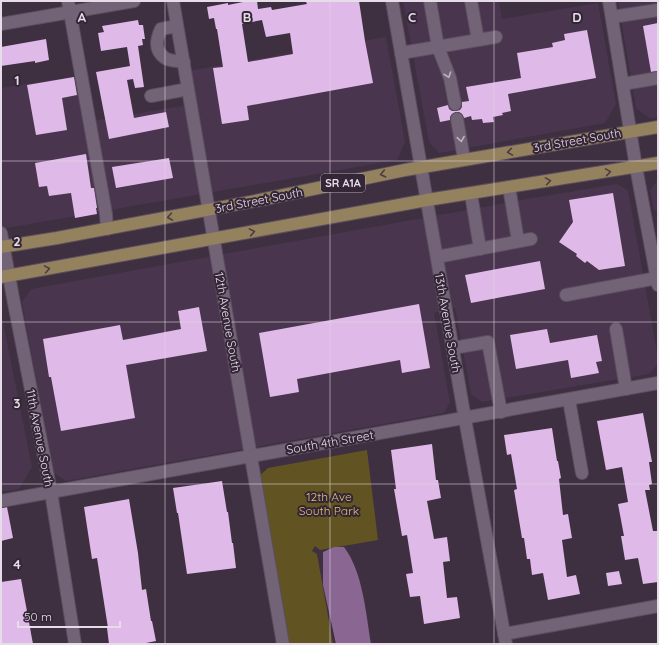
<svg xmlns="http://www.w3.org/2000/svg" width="659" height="645" font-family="Quicksand,sans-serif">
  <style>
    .built { fill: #49364e }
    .green { fill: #625422 }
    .water { fill: #8a6792 }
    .building { fill: #dfb9e8; fill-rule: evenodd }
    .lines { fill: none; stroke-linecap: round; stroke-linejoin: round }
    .minor-casing { stroke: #5b4e5e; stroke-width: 14 }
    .major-casing { stroke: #5b4e5e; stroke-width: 14 }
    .minor { stroke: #736377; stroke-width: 12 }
    .major { stroke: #94815d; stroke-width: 12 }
    .oneway { stroke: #beb2c0 }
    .oneway2 { stroke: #4c3c40 }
    .grid { fill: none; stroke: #e6dde8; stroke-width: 1; stroke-opacity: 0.55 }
    .labels { text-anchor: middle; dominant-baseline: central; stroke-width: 4; stroke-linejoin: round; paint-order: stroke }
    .shield { fill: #342537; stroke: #b1a6b3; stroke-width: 1 }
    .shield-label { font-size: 11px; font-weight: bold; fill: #e6dde8 }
    .street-label { font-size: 12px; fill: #e6dde8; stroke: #342537 }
    .park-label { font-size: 12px; fill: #d9c16e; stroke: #342537 }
    .grid-label { font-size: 13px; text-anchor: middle; font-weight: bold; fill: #e6dde8; stroke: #342537; stroke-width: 4; stroke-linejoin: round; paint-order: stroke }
  </style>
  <rect width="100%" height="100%" fill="#3e2f41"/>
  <g class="built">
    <polygon points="403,1 499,1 502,19 598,3 616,104 605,123 439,153 429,142"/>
    <polygon points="618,1 658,1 658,117 650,119 636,108"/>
    <polygon points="386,37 405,142 397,160 1,229 1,88 84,75 92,121 193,104 187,71"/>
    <polygon points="658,180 658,210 654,211 650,190"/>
    <polygon points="617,184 628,190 658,358 658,364 649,374 482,402 471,394 455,308 434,313 450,402 444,413 66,481 53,472 22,302 31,289 533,198"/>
    <polygon points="1,312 32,467 19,489 1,492"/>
  </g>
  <polygon class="green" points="367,450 378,540 320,550 315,546 312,551 317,554 333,644 286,644 258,477 268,468"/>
  <path class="water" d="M334,547H344C363,572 366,614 371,644H336L323,585V552Z"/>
  <g class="building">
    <path d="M248,1H257L258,9L271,7L272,10L307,4L306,2L312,1H359L365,41L373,83L247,106L249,120L222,124L213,68L223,67L217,29H216L214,18L209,19L207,7L228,3V5ZM262,20L266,37L290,33L293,54L248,62L242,24Z"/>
    <polygon points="138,20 139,25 143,25 145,39 142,39 143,45 138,46 144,87 135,88 133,79 127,80 134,118 166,112 169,127 109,139 96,72 130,66 127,47 101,51 98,33 104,32 102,26"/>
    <polygon points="658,23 658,71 651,72 643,26"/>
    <polygon points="587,30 596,78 508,94 511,111 502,113 503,115 493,117 494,122 483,123 482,119 472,120 471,116 464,118 462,114 459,112 456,112 452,114 450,117 450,120 440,122 437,108 448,105 449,109 452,111 456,111 460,110 462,107 462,102 469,101 466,87 521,78 517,53 553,47 552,43 565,40 564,34"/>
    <polygon points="46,39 49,60 35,63 35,61 1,66 1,47"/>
    <polygon points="74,77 77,95 62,98 67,130 36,135 27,85"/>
    <polygon points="86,154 91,188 94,188 97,208 96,208 97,214 75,218 71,193 49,196 47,186 39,187 35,163"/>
    <polygon points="169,158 173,178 116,188 112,167"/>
    <polygon points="613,193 625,266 599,270 587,261 585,263 576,256 577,254 559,242 573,222 569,200"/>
    <polygon points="540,261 545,289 471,303 465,275"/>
    <polygon points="419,304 430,368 402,373 400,360 297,379 299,392 270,397 259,333"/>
    <polygon points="199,307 207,351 126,365 135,418 61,431 51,377 49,377 43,339 120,325 123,340 181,329 178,311"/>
    <polygon points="547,329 550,343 597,335 602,361 596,362 599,373 571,378 568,360 516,369 510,335"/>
    <polygon points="643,413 652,462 649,462 652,484 649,485 650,490 645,490 653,531 658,531 658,582 643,584 638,558 625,560 621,536 624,536 618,504 628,502 622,467 606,470 597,421"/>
    <polygon points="552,428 557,461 558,461 561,478 559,479 563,515 568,514 572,538 562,540 567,577 576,575 580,594 548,600 543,573 532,575 530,559 527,559 524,538 522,538 514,490 517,489 511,454 507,455 504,435"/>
    <polygon points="432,444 436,480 438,480 441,498 427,501 434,539 447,537 450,561 443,562 447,598 457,597 460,618 424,624 420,596 410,597 406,574 413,573 407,535 402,536 394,489 396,489 391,450"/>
    <polygon points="222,481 227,512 228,512 232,543 233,543 236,568 187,574 178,513 177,513 173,488"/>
    <polygon points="129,499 138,553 142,590 146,589 151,621 152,621 156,641 141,644 109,644 107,628 108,628 97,558 92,559 84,507"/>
    <polygon points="7,507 13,538 1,541 1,508"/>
    <polygon points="619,571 622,584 608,586 606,573"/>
    <polygon points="21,579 33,644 1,644 1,582"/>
  </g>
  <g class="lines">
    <g class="minor-casing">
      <g id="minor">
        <polyline points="68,1 106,214 107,229"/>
        <polyline points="173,1 283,644"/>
        <polyline points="392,1 465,419 506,644"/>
        <polyline points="430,1 438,47 450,78 455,104"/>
        <polyline points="471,1 478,40"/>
        <polyline points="609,1 636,167 658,285"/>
        <polyline points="612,17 658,10"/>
        <polyline points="1,24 134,1"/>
        <path d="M177,26L161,29C156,40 154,50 165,58C169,61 178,61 184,62"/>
        <polyline points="401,53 496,37"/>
        <polyline points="623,84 658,78"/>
        <polyline points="151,96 188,89"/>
        <polyline points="457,119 464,159"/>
        <polyline points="509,187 518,241"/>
        <polyline points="471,194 480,249"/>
        <polyline points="1,233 14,303 51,492 75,644"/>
        <polyline points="437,257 531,239"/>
        <polyline points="566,295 657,278"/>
        <polyline points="616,329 626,389"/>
        <polyline points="453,348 488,342 501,412"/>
        <polyline points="569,400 582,473"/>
        <polyline points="1,501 658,383"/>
        <polyline points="504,634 658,606"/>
      </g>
    </g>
    <g class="major-casing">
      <g id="major">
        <polyline points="1,247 57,238 260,200 405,170 658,127"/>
        <polyline points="1,277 427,200 658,163"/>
      </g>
    </g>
    <use href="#minor" class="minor"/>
    <use href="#major" class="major"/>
  </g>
  <defs><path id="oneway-chevron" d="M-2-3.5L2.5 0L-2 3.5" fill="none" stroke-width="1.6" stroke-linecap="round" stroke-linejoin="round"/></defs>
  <g class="oneway">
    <use href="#oneway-chevron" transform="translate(448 75) rotate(71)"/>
    <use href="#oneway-chevron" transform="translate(461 139) rotate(81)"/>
  </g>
  <g class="oneway2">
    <use href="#oneway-chevron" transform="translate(510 152) rotate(171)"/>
    <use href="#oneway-chevron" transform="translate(608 172) rotate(-9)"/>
    <use href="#oneway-chevron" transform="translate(383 174) rotate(168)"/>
    <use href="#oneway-chevron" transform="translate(548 181) rotate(-9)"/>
    <use href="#oneway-chevron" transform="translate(170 217) rotate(170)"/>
    <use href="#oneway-chevron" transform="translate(252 232) rotate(-10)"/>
    <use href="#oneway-chevron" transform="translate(47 269) rotate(-10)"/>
  </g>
  <path class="grid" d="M165,1V644M330,1V644M494,1V644M1,161H658M1,322H658M1,484H658"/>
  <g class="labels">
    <rect class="shield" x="321" y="174" width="44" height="18" rx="3"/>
    <g class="shield-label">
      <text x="343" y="183">SR A1A</text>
    </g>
    <g class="street-label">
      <text transform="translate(577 140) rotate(-10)">3rd Street South</text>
      <text transform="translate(259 200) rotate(-11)">3rd Street South</text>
      <text transform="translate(228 322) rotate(80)">12th Avenue South</text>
      <text transform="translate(448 323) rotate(80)">13th Avenue South</text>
      <text transform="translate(40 438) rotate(79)">11th Avenue South</text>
      <text transform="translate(330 442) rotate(-10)">South 4th Street</text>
    </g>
    <g class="park-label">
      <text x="329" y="496">12th Ave<tspan x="329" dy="14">South Park</tspan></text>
    </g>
  </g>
  <g class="grid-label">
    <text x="82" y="22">A</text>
    <text x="247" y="22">B</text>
    <text x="412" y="22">C</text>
    <text x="577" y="22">D</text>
    <text x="17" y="85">1</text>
    <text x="17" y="246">2</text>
    <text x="17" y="408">3</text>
    <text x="17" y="569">4</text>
  </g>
  <rect width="659" height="645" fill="none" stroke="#e6dde8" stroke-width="4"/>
  <path d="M18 621v6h102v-6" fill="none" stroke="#e6dde8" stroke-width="2"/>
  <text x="24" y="621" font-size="12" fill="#e6dde8" stroke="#342537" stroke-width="3" paint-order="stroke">50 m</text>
</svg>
